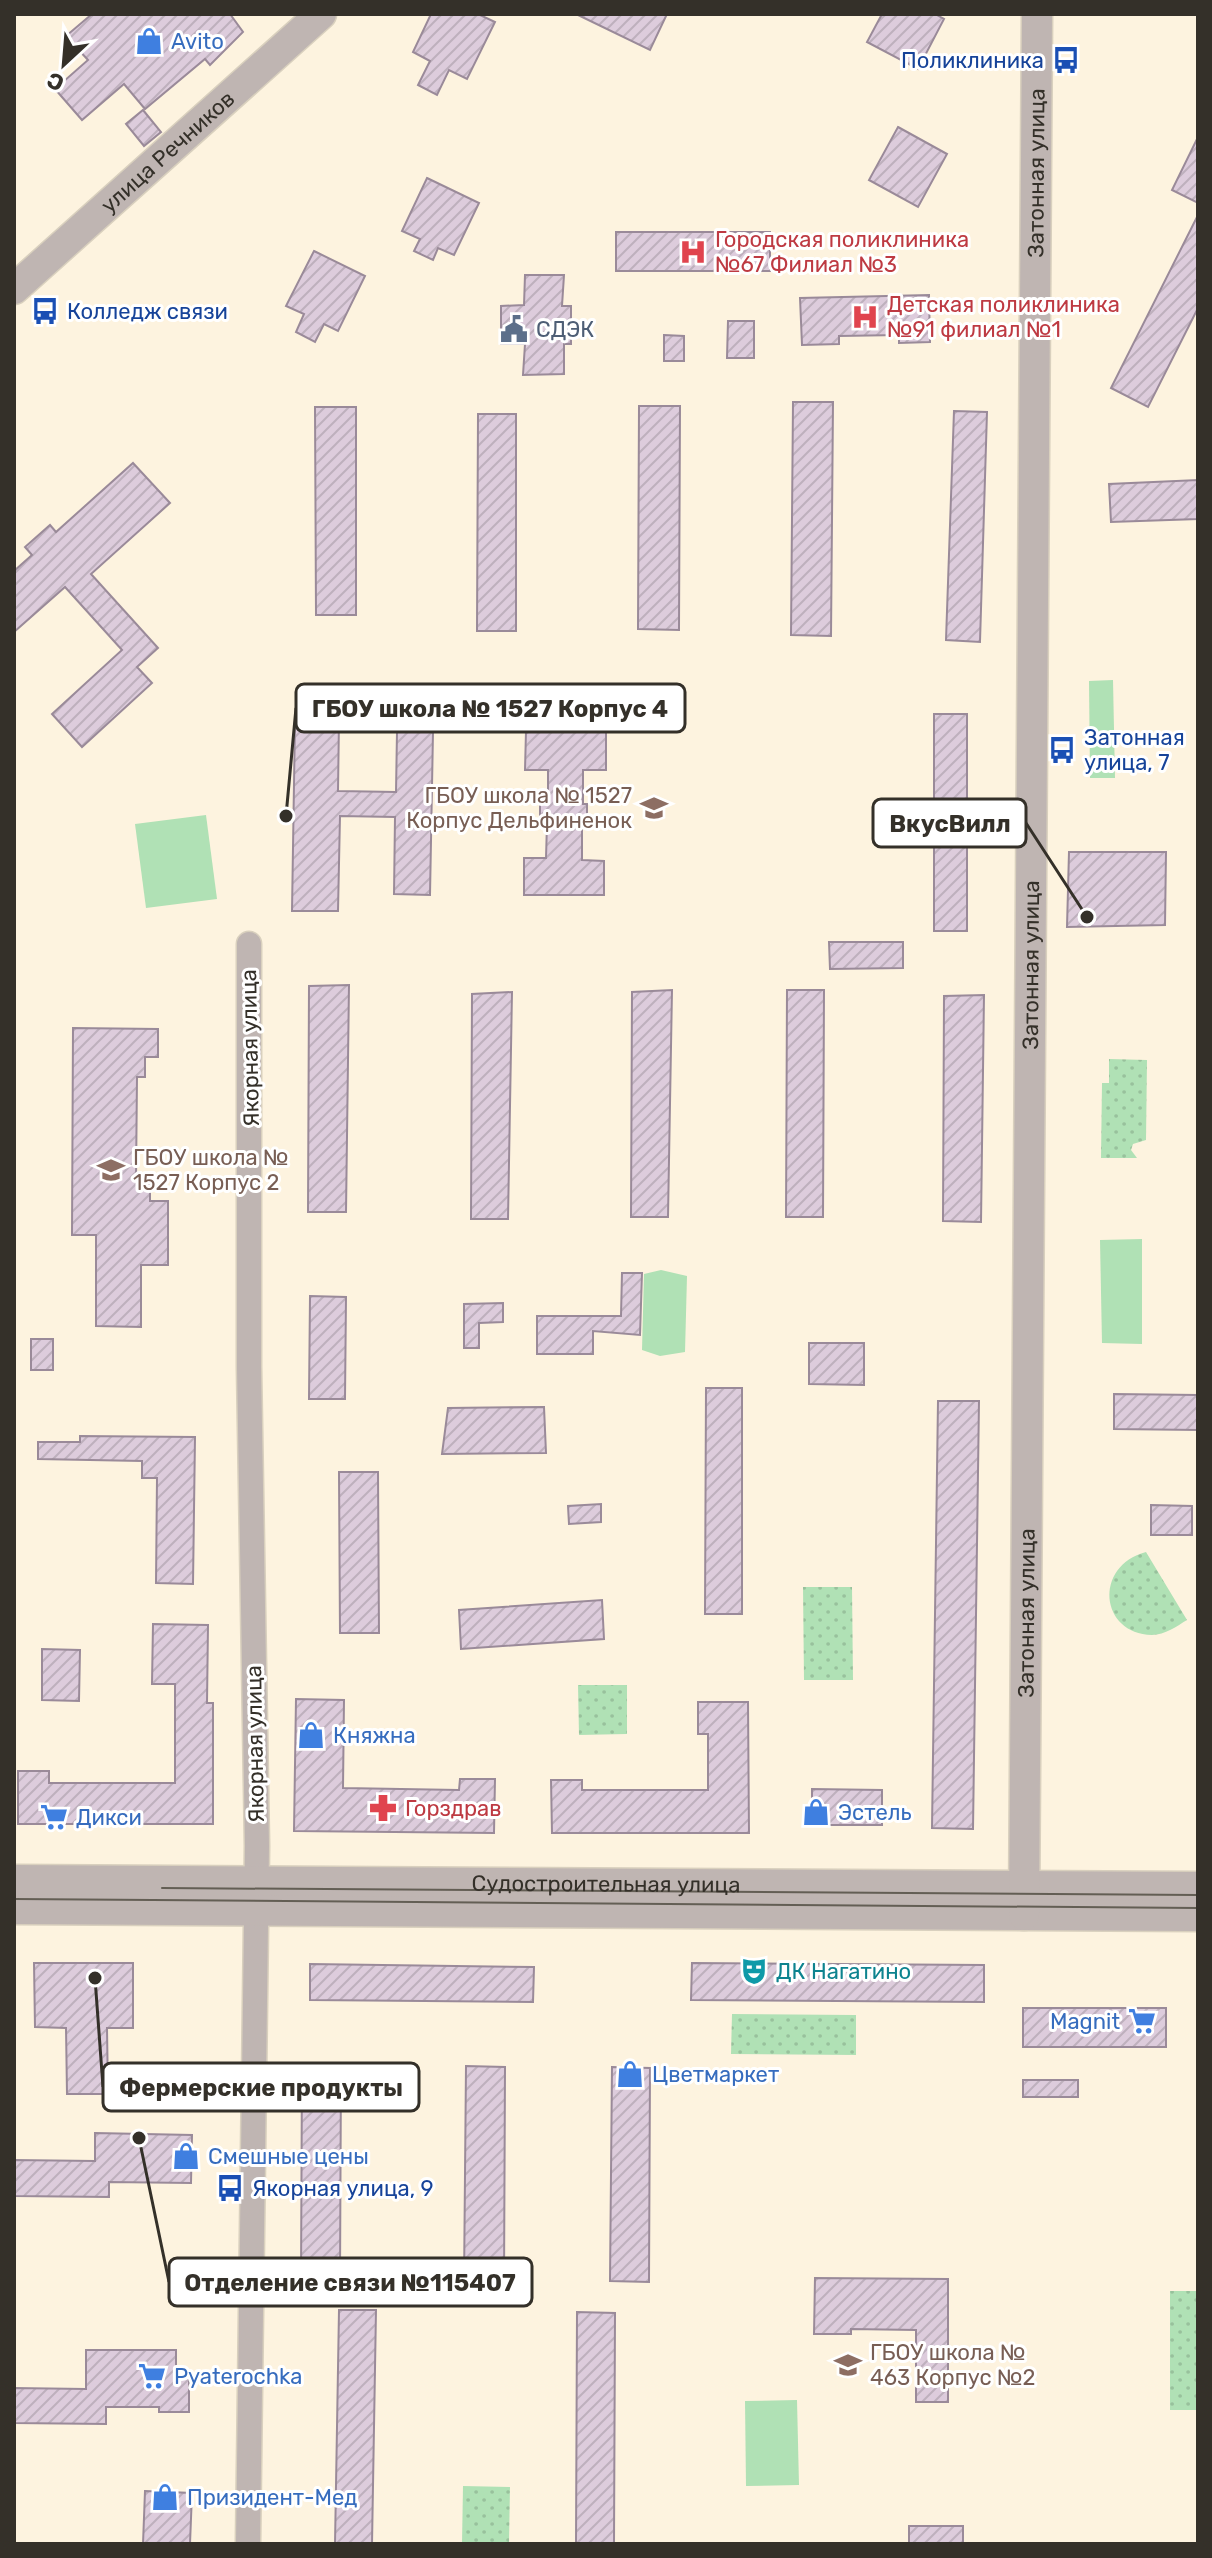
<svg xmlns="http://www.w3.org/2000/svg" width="1212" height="2558" font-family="Rubik,sans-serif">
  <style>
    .green { fill: url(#green-dots) }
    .pitch { fill: #b0e1b5 }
    .building { fill: url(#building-hatch); stroke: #9a8a99; stroke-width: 2 }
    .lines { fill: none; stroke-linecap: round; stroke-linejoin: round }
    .minor-casing { stroke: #d9d0be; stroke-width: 27 }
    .tertiary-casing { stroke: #d9d0be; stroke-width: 33 }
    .minor { stroke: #bfb5b2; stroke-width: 24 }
    .tertiary { stroke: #bfb5b2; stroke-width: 30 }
    .tram { stroke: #635e54; stroke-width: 2 }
    .labels { text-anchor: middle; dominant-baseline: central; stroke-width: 6; stroke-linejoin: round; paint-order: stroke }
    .shop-label { font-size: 22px; fill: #366cbe; stroke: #fff; text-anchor: start }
    .transit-label { font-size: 22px; fill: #164399; stroke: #fff; text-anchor: start }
    .street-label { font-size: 22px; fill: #343029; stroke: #fff }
    .health-label { font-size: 22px; fill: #be3a42; stroke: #fff; text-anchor: start }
    .service-label { font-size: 22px; fill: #4e5e75; stroke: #fff; text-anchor: start }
    .education-label { font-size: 22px; fill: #785e54; stroke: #fff; text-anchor: start }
    .culture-label { font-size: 22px; fill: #0d838f; stroke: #fff; text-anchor: start }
    .leader { fill: none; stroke: #343029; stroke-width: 3 }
    .callout-dot { fill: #343029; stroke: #fff; stroke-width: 3 }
    .callout { fill: #fff; stroke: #343029; stroke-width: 3 }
    .callout-label { font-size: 24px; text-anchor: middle; font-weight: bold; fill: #343029 }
  </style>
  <defs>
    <pattern id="green-dots" width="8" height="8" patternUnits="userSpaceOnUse" patternTransform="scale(2)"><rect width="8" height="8" fill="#b0e1b5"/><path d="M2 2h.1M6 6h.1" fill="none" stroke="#98c19c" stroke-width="1.8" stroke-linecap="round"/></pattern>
    <pattern id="building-hatch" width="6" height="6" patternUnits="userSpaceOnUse" patternTransform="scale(2)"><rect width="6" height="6" fill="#ddccdc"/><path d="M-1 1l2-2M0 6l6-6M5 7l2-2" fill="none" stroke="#beb0bd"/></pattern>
  </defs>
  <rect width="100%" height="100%" fill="#fdf3df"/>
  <g class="green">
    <polygon points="1109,1059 1147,1060 1146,1140 1133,1144 1131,1150 1137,1158 1101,1158 1102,1083 1109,1083"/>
    <path d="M1146,1552L1187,1620C1177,1626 1165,1635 1152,1635C1100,1634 1093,1566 1146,1552Z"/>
    <polygon points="803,1587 852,1587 853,1680 804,1680"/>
    <polygon points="578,1685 627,1685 627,1734 579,1735"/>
    <polygon points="732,2014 856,2015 856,2055 731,2054"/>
    <rect x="1170" y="2291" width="28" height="119"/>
    <polygon points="463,2486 510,2487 509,2544 462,2544"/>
  </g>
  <g class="pitch">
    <polygon points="1113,680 1115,778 1090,778 1089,681"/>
    <polygon points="206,815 217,899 146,908 135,824"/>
    <polygon points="1142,1239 1142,1344 1102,1343 1100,1240"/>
    <polygon points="661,1270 687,1276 685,1352 660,1356 642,1350 644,1274"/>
    <polygon points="797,2400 799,2485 746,2486 745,2401"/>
  </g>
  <g class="building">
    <polygon points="92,14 230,14 243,32 210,65 205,59 145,109 124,84 82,120 55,89 88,60 66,36"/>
    <polygon points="431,14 478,14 495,22 467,79 449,70 437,95 418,85 430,61 413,52"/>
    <polygon points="576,14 667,14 650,50"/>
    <polygon points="882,14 935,14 944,19 918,69 867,42"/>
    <polygon points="143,110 161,132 144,146 126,124"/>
    <polygon points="898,127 947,154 918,207 869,180"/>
    <polygon points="1198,137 1198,203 1172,190"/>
    <polygon points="427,178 479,203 454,255 438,248 433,260 414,251 420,239 402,231"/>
    <polygon points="1198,215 1198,308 1148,407 1111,388"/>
    <rect x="616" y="232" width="154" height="39"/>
    <polygon points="314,251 365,276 338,331 324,324 315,342 296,332 304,314 286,306"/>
    <polygon points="525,275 564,275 562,306 571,306 571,344 564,344 564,374 523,375 525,344 501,344 501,306 524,305"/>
    <polygon points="929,295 930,342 899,343 899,335 839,336 839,344 802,345 800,298"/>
    <polygon points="728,321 754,321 754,358 727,358"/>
    <polygon points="664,335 684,336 684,361 664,361"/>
    <polygon points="793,402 833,402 831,636 791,635"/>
    <polygon points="639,406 680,406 679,630 638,629"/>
    <polygon points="315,407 356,407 356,615 316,615"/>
    <polygon points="954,411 987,412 980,642 946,640"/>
    <polygon points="478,414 516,414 516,631 477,631"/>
    <polygon points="133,463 170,503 91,574 158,648 137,667 152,683 82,747 52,714 122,650 65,587 14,632 14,571 32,555 25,547 50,525 56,532"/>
    <polygon points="1198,480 1198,519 1111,522 1109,484"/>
    <rect x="934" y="714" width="33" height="217"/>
    <polygon points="295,720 339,720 338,791 396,792 397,732 433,732 430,895 394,894 395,817 340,816 338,911 292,911"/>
    <polygon points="526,731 606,732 606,770 583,770 583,804 587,804 587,824 582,824 582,860 604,861 604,895 524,895 524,858 546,858 547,823 540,823 540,804 548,804 548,770 525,770"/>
    <polygon points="1069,852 1166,852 1165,925 1067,927"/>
    <polygon points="829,942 903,942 903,968 830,969"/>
    <polygon points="349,985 346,1212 308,1212 309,986"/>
    <polygon points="672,990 668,1217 631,1217 632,992"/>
    <polygon points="787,990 824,990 823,1217 786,1217"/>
    <polygon points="512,992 508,1219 471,1219 472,994"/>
    <polygon points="984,995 981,1222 943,1221 944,996"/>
    <polygon points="73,1028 158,1029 158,1057 145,1057 145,1077 137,1077 136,1179 150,1179 150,1201 168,1201 168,1265 141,1265 141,1327 96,1326 96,1235 72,1235"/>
    <polygon points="622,1273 642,1273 640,1335 593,1331 593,1354 537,1354 537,1316 621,1316"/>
    <polygon points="310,1296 346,1297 345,1399 309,1399"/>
    <polygon points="503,1303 503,1322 479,1323 479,1348 464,1348 464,1304"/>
    <rect x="31" y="1339" width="22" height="31"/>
    <polygon points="809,1343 864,1343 864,1385 809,1384"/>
    <polygon points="706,1388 742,1388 742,1614 705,1614"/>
    <polygon points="1114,1394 1198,1395 1198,1430 1114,1429"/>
    <polygon points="938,1401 979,1401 973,1829 932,1828"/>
    <polygon points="544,1407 546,1453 442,1454 448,1408"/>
    <polygon points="80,1436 195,1437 193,1584 156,1583 157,1478 142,1478 142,1461 38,1459 38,1442 80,1442"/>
    <polygon points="339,1472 378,1472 379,1633 340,1633"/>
    <polygon points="601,1504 601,1522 569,1524 568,1506"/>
    <polygon points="1151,1505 1192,1506 1192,1535 1151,1535"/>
    <polygon points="602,1600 604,1639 461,1649 459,1610"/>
    <polygon points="153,1624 208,1625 207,1703 213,1703 213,1824 18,1824 18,1771 49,1771 49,1783 175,1783 175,1684 152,1684"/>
    <polygon points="42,1649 80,1650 79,1701 42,1700"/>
    <polygon points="296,1699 344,1700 343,1788 459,1790 460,1779 495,1779 494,1833 294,1831"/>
    <polygon points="698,1702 748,1702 749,1833 552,1833 551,1780 582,1780 582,1790 708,1790 708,1734 698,1734"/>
    <polygon points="812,1789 882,1790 882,1825 812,1825"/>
    <polygon points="34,1963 133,1963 133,2028 107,2028 108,2094 67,2094 66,2028 35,2027"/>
    <polygon points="692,1963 984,1965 984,2002 691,2000"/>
    <polygon points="310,1964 534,1967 533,2002 310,2000"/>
    <rect x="1023" y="2008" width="143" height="39"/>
    <polygon points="302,2064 341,2064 340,2279 301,2279"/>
    <polygon points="466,2066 505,2067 504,2284 464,2284"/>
    <polygon points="612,2067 650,2068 649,2282 610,2281"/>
    <rect x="1023" y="2080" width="55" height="17"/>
    <polygon points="95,2133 192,2135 191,2183 109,2182 109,2197 14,2196 14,2160 95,2161"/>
    <polygon points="815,2278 948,2279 948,2402 916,2402 916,2330 851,2329 851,2334 814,2334"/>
    <polygon points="339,2310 376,2310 372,2544 335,2544"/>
    <polygon points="577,2312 615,2313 614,2544 576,2544"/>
    <polygon points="86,2350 176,2350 176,2372 189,2372 189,2412 159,2412 159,2407 106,2407 106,2424 14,2423 14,2388 86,2389"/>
    <polygon points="145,2491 192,2493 190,2544 143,2544"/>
    <rect x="909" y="2526" width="54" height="18"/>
  </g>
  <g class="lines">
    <g class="minor-casing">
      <polyline id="minor" points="248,2544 257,1846 249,1367 249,944"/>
    </g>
    <g class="tertiary-casing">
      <g id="tertiary">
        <path id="s1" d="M14,289L321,14"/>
        <path id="s2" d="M14,1880L1198,1887"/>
        <polyline points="14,1909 1198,1916"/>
        <path id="s3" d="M1024,1915L1037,14"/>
      </g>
    </g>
    <use href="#minor" class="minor"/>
    <use href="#tertiary" class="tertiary"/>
    <g class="tram">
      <polyline points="162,1888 1198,1895"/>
      <polyline points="14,1899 1198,1908"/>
    </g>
  </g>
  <defs>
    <g id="shop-bare" transform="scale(2.16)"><path d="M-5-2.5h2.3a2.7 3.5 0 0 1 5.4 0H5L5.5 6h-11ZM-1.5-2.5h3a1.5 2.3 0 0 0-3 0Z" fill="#3f7fe0" stroke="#fff" stroke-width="2.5" paint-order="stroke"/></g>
    <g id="bus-bare" transform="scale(2.16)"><path d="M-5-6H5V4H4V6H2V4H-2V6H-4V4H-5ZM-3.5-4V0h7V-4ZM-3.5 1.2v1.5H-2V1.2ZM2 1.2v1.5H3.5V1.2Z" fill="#1a4fb4" stroke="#fff" stroke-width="2.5" paint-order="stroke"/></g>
    <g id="hospital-bare" transform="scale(2.16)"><path d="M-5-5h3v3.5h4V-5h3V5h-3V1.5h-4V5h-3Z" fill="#e0444e" stroke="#fff" stroke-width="2.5" paint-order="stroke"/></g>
    <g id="civic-bare" transform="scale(2.16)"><path d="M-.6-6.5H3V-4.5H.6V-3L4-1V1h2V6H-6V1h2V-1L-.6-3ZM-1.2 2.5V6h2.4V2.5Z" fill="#5c6f8a" stroke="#fff" stroke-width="2.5" paint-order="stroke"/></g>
    <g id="school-bare" transform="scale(2.16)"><path d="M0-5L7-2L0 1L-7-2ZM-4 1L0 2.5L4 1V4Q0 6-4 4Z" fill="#8d6e63" stroke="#fff" stroke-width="2.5" paint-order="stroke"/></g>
    <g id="pharmacy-bare" transform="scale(2.16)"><path d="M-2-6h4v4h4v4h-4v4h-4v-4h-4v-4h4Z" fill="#e0444e" stroke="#fff" stroke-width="2.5" paint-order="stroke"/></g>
    <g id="supermarket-bare" transform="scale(2.16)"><path d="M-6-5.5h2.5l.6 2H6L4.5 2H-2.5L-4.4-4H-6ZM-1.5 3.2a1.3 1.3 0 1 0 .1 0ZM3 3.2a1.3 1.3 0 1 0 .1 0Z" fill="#3f7fe0" stroke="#fff" stroke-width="2.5" paint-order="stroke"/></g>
    <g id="theatre-bare" transform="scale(2.16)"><path d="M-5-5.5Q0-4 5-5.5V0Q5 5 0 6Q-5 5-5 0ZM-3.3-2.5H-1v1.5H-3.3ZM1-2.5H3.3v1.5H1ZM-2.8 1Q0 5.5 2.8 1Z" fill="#0f9aa8" stroke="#fff" stroke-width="2.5" paint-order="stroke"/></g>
  </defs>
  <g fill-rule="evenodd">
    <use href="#shop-bare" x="149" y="41"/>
    <use href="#bus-bare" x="1066" y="60"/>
    <use href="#hospital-bare" x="693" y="252"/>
    <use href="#bus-bare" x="45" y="311"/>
    <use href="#hospital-bare" x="865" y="317"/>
    <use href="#civic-bare" x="514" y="329"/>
    <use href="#bus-bare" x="1062" y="750"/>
    <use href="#school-bare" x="654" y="808"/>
    <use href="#school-bare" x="111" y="1170"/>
    <use href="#shop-bare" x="311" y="1735"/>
    <use href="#pharmacy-bare" x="383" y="1808"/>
    <use href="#shop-bare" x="816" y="1812"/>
    <use href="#supermarket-bare" x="54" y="1817"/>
    <use href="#theatre-bare" x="754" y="1971"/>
    <use href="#supermarket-bare" x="1142" y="2021"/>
    <use href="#shop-bare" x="630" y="2074"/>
    <use href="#shop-bare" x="186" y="2156"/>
    <use href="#bus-bare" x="230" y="2188"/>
    <use href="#school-bare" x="848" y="2365"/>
    <use href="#supermarket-bare" x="152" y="2376"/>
    <use href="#shop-bare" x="165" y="2497"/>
  </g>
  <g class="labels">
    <g class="shop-label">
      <text x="171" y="41">Avito</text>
      <text x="333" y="1735">Княжна</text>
      <text x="838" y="1812">Эстель</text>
      <text x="76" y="1817">Дикси</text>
      <text x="1120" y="2021" text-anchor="end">Magnit</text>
      <text x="652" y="2074">Цветмаркет</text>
      <text x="208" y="2156">Смешные цены</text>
      <text x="174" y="2376">Pyaterochka</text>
      <text x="187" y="2497">Призидент-Мед</text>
    </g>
    <g class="transit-label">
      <text x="1044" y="60" text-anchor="end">Поликлиника</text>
      <text x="67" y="311">Колледж связи</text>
      <text x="1084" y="737">Затонная<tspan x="1084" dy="25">улица, 7</tspan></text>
      <text x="252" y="2188">Якорная улица, 9</text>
    </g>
    <g class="street-label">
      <text stroke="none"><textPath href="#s1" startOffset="206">улица Речников</textPath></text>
      <text stroke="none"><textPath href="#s3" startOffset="1742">Затонная улица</textPath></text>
      <text stroke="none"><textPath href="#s3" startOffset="950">Затонная улица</textPath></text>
      <text transform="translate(250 1048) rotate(-91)">Якорная улица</text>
      <text stroke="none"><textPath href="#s3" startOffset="302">Затонная улица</textPath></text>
      <text transform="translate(255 1744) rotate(-91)">Якорная улица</text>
      <text stroke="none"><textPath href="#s2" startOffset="592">Судостроительная улица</textPath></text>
    </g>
    <g class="health-label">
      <text x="715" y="239">Городская поликлиника<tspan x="715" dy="25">№67 Филиал №3</tspan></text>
      <text x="887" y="304">Детская поликлиника<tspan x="887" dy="25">№91 филиал №1</tspan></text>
      <text x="405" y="1808">Горздрав</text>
    </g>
    <g class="service-label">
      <text x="536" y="329">СДЭК</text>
    </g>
    <g class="education-label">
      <text x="632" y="795" text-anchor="end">ГБОУ школа № 1527<tspan x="632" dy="25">Корпус Дельфиненок</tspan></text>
      <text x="133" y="1157">ГБОУ школа №<tspan x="133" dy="25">1527 Корпус 2</tspan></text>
      <text x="870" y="2352">ГБОУ школа №<tspan x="870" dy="25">463 Корпус №2</tspan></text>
    </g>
    <g class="culture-label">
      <text x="776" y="1971">ДК Нагатино</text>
    </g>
  </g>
  <path class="leader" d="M286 816L296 708M1087 917L1026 823M95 1978L103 2087M139 2138L169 2282"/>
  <g class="callout-dot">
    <circle cx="286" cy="816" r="8"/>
    <circle cx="1087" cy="917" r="8"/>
    <circle cx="95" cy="1978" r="8"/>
    <circle cx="139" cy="2138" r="8"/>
  </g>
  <g class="callout">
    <rect x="296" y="684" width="389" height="48" rx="8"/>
    <rect x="873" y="799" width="153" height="48" rx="8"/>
    <rect x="103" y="2063" width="316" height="48" rx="8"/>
    <rect x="169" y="2258" width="363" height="48" rx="8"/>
  </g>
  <g class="callout-label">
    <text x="490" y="717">ГБОУ школа № 1527 Корпус 4</text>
    <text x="950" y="832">ВкусВилл</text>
    <text x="261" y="2096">Фермерские продукты</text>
    <text x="350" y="2291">Отделение связи №115407</text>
  </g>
  <rect width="1212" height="2558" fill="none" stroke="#343029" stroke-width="32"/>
  <g transform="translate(64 64) rotate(206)" stroke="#ffffff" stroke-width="6" paint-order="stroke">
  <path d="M0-6L14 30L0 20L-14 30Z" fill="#343029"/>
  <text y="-12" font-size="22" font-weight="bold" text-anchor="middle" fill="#343029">С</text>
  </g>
</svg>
